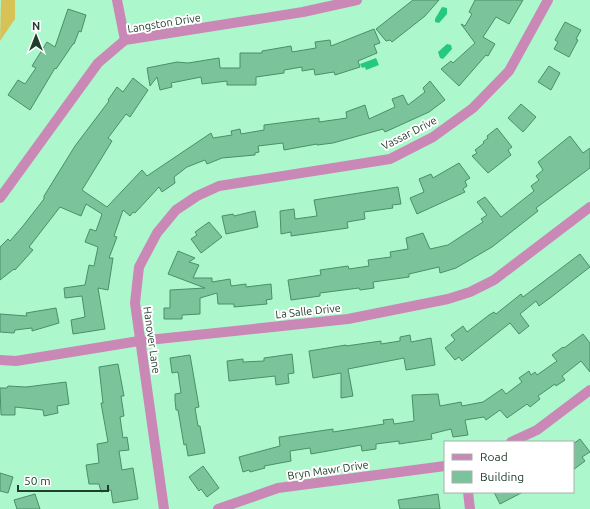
<svg xmlns="http://www.w3.org/2000/svg" width="590" height="509" font-family="Ubuntu,sans-serif">
  <style>
    .green { fill: #d7c257 }
    .water { fill: #25c781 }
    .building { fill: #7bc39a; stroke: #49906a }
    .lines { fill: none; stroke-linecap: round; stroke-linejoin: round }
    .minor { stroke: #ca88b6; stroke-width: 10 }
    .labels { text-anchor: middle; dominant-baseline: central; stroke-width: 4; stroke-linejoin: round; paint-order: stroke }
    .street-label { font-size: 11px; fill: #203e2d; stroke: #fff }
  </style>
  <rect width="100%" height="100%" fill="#adf7cc"/>
  <polygon class="green" points="1,0 15,0 15,19 0,41"/>
  <g class="water">
    <polygon points="442,7 447,8 447,14 439,23 435,22 435,19"/>
    <polygon points="447,44 451,45 452,49 443,59 440,58 438,52"/>
    <polygon points="376,58 379,65 366,70 365,67 362,68 360,64"/>
  </g>
  <g class="building">
    <polygon points="413,0 439,0 425,16 392,42 390,40 386,41 376,29"/>
    <polygon points="475,0 523,0 509,24 496,17 483,37 495,44 488,56 486,55 459,86 441,69 451,61 453,63 475,43 461,24 465,26 472,14 469,12"/>
    <polygon points="68,9 86,15 81,32 79,31 74,44 73,44 56,69 55,68 30,110 8,95 18,80 25,84 36,68 32,66 47,42 55,47"/>
    <polygon points="565,22 581,30 576,39 578,40 569,57 554,49 558,42 555,40"/>
    <polygon points="374,29 380,43 374,45 377,53 358,61 360,67 335,75 334,72 315,75 314,69 302,71 302,67 284,70 284,73 256,77 256,85 227,85 227,81 202,84 201,77 171,83 172,87 160,90 157,77 150,86 147,68 177,62 188,63 219,58 220,68 240,68 240,53 262,53 262,51 291,46 292,52 316,48 315,42 330,40 331,46"/>
    <polygon points="549,66 560,73 551,90 538,82"/>
    <polygon points="133,78 148,90 130,117 126,114 108,138 112,141 82,190 107,207 142,170 147,176 211,133 213,138 232,135 231,131 240,129 241,134 264,130 264,125 319,118 319,122 347,118 346,112 365,105 369,119 395,107 392,99 403,95 408,105 425,92 423,88 430,81 445,100 429,112 385,132 383,129 333,143 317,145 317,144 284,150 283,143 258,146 259,152 255,153 255,155 222,158 207,164 205,160 187,167 174,177 175,183 162,192 159,187 135,213 133,212 130,216 123,210 114,236 117,237 109,258 113,258 108,290 98,288 105,329 73,334 71,320 85,317 82,296 65,298 64,288 85,285 89,265 94,266 98,247 85,242 90,229 96,231 102,214 86,204 81,216 60,207 29,247 33,250 15,270 14,269 0,280 0,247 8,239 10,241 23,226 44,199 44,196 75,146 109,101 108,100 117,87 123,92"/>
    <polygon points="521,104 536,117 523,132 508,118"/>
    <polygon points="497,128 512,147 508,150 511,155 488,173 472,156 477,153 475,150 484,143 483,142 488,138 487,136"/>
    <polygon points="570,136 583,153 590,148 590,168 536,208 538,211 492,247 456,268 440,273 439,267 409,274 409,277 373,282 374,288 360,290 359,288 320,293 320,296 291,300 288,280 321,275 320,270 348,266 349,269 369,266 368,260 391,257 390,252 408,249 406,238 423,233 430,249 448,245 483,222 481,219 487,215 477,202 485,197 501,217 534,191 531,186 539,180 536,176 543,170 538,162"/>
    <polygon points="459,163 470,178 465,181 467,186 463,189 465,192 417,214 410,198 424,192 419,179 431,174 433,178"/>
    <polygon points="398,187 401,204 392,205 393,208 364,212 365,219 347,222 348,228 291,236 291,232 281,234 280,211 294,209 295,219 317,216 314,200"/>
    <polygon points="255,211 258,227 226,234 222,216 233,214 234,216"/>
    <polygon points="209,222 222,237 201,253 191,239 197,235 195,232"/>
    <polygon points="178,251 195,258 189,262 199,265 193,278 212,278 212,282 230,279 231,286 246,284 246,287 271,284 272,299 266,300 267,304 234,307 234,304 218,304 217,293 200,298 200,314 182,315 182,319 164,319 164,308 170,308 170,290 205,288 168,274"/>
    <polygon points="580,254 590,267 550,298 539,306 536,301 520,314 529,326 519,334 510,323 462,361 459,357 455,360 445,348 455,340 451,335 463,326 467,332 489,315 494,312 496,314 521,294 523,297"/>
    <polygon points="56,308 59,323 32,331 32,328 15,330 14,333 0,332 0,314 27,316 26,313"/>
    <polygon points="583,334 590,343 590,372 581,361 562,376 565,380 556,386 555,384 538,396 540,399 530,407 527,404 507,418 500,410 486,420 484,417 465,420 468,435 453,437 451,429 431,434 432,439 399,444 399,441 376,444 376,449 362,451 361,445 311,454 310,448 290,451 291,461 264,466 265,468 250,472 249,470 243,472 239,457 280,446 279,437 333,429 333,432 384,424 383,420 393,419 394,424 414,421 412,395 438,394 440,406 461,402 462,406 483,402 502,389 506,394 522,382 519,378 529,371 531,375 535,372 537,375 557,361 552,355 563,347 564,348"/>
    <polygon points="410,335 411,342 431,338 435,365 406,370 404,358 348,369 353,396 341,398 341,373 313,378 309,351 346,345 346,346 381,341 381,344 400,341 400,337"/>
    <polygon points="292,354 294,373 288,374 289,383 276,385 275,376 229,381 227,361 243,359 243,362 264,361 264,358"/>
    <polygon points="190,355 199,407 195,408 198,426 200,426 205,453 188,456 186,444 184,445 178,410 176,410 175,400 175,394 181,393 178,372 172,373 170,358"/>
    <polygon points="118,364 124,396 121,396 124,416 120,417 123,438 127,437 129,450 119,451 122,470 133,468 138,499 113,503 111,490 101,492 99,484 89,484 86,465 99,463 97,444 108,442 101,403 103,403 99,367"/>
    <polygon points="66,382 69,404 57,406 58,413 44,416 43,410 15,407 15,415 1,415 0,388 7,388 8,386 26,387"/>
    <polygon points="580,439 590,452 582,457 585,461 573,470 573,444"/>
    <polygon points="203,466 219,488 207,497 201,489 199,491 189,477"/>
    <polygon points="0,473 13,477 8,493 0,491"/>
    <polygon points="494,492 523,492 500,504"/>
    <polygon points="35,494 40,509 17,509 14,500"/>
    <polygon points="438,494 440,509 400,509 398,500"/>
  </g>
  <g class="lines">
    <g class="minor">
      <polyline points="117,0 125,40"/>
      <polyline points="0,198 98,63 125,40 303,12 357,0"/>
      <polyline points="0,360 16,361 139,341 348,319 448,299 470,292 494,280 590,207"/>
      <polyline points="511,442 537,430 590,390"/>
      <polyline points="468,492 470,509"/>
      <polyline points="164,509 135,303 139,267 157,233 176,210 197,196 219,186 390,159 433,137 473,108 509,71 548,0"/>
      <polyline points="218,509 278,488 445,466"/>
    </g>
  </g>
  <g class="labels">
    <g class="street-label">
      <text transform="translate(164 23) rotate(-9)">Langston Drive</text>
      <text transform="translate(409 133) rotate(-27)">Vassar Drive</text>
      <text transform="translate(308 311) rotate(-6)">La Salle Drive</text>
      <text transform="translate(152 340) rotate(82)">Hanover Lane</text>
      <text transform="translate(328 470) rotate(-8)">Bryn Mawr Drive</text>
    </g>
  </g>
  <rect x="444" y="441" width="130" height="52" fill="#ffffff" stroke="#a6b2ab"/>
  <rect x="452" y="454" width="20" height="6" fill="#ca88b6" stroke="#a6b2ab"/>
  <text x="480" y="461" font-size="12" fill="#203e2d">Road</text>
  <rect x="452" y="471" width="20" height="12" fill="#7bc39a" stroke="#a6b2ab"/>
  <text x="480" y="481" font-size="12" fill="#203e2d">Building</text>
  <g transform="translate(36 36)" stroke="#ffffff" stroke-width="3" paint-order="stroke">
  <path d="M0-3L7 15L0 10L-7 15Z" fill="#203e2d"/>
  <text y="-6" font-size="11" font-weight="bold" text-anchor="middle" fill="#203e2d">N</text>
  </g>
  <path d="M18 485v6h90v-6" fill="none" stroke="#203e2d" stroke-width="2"/>
  <text x="24" y="485" font-size="12" fill="#203e2d" stroke="#ffffff" stroke-width="3" paint-order="stroke">50 m</text>
</svg>
